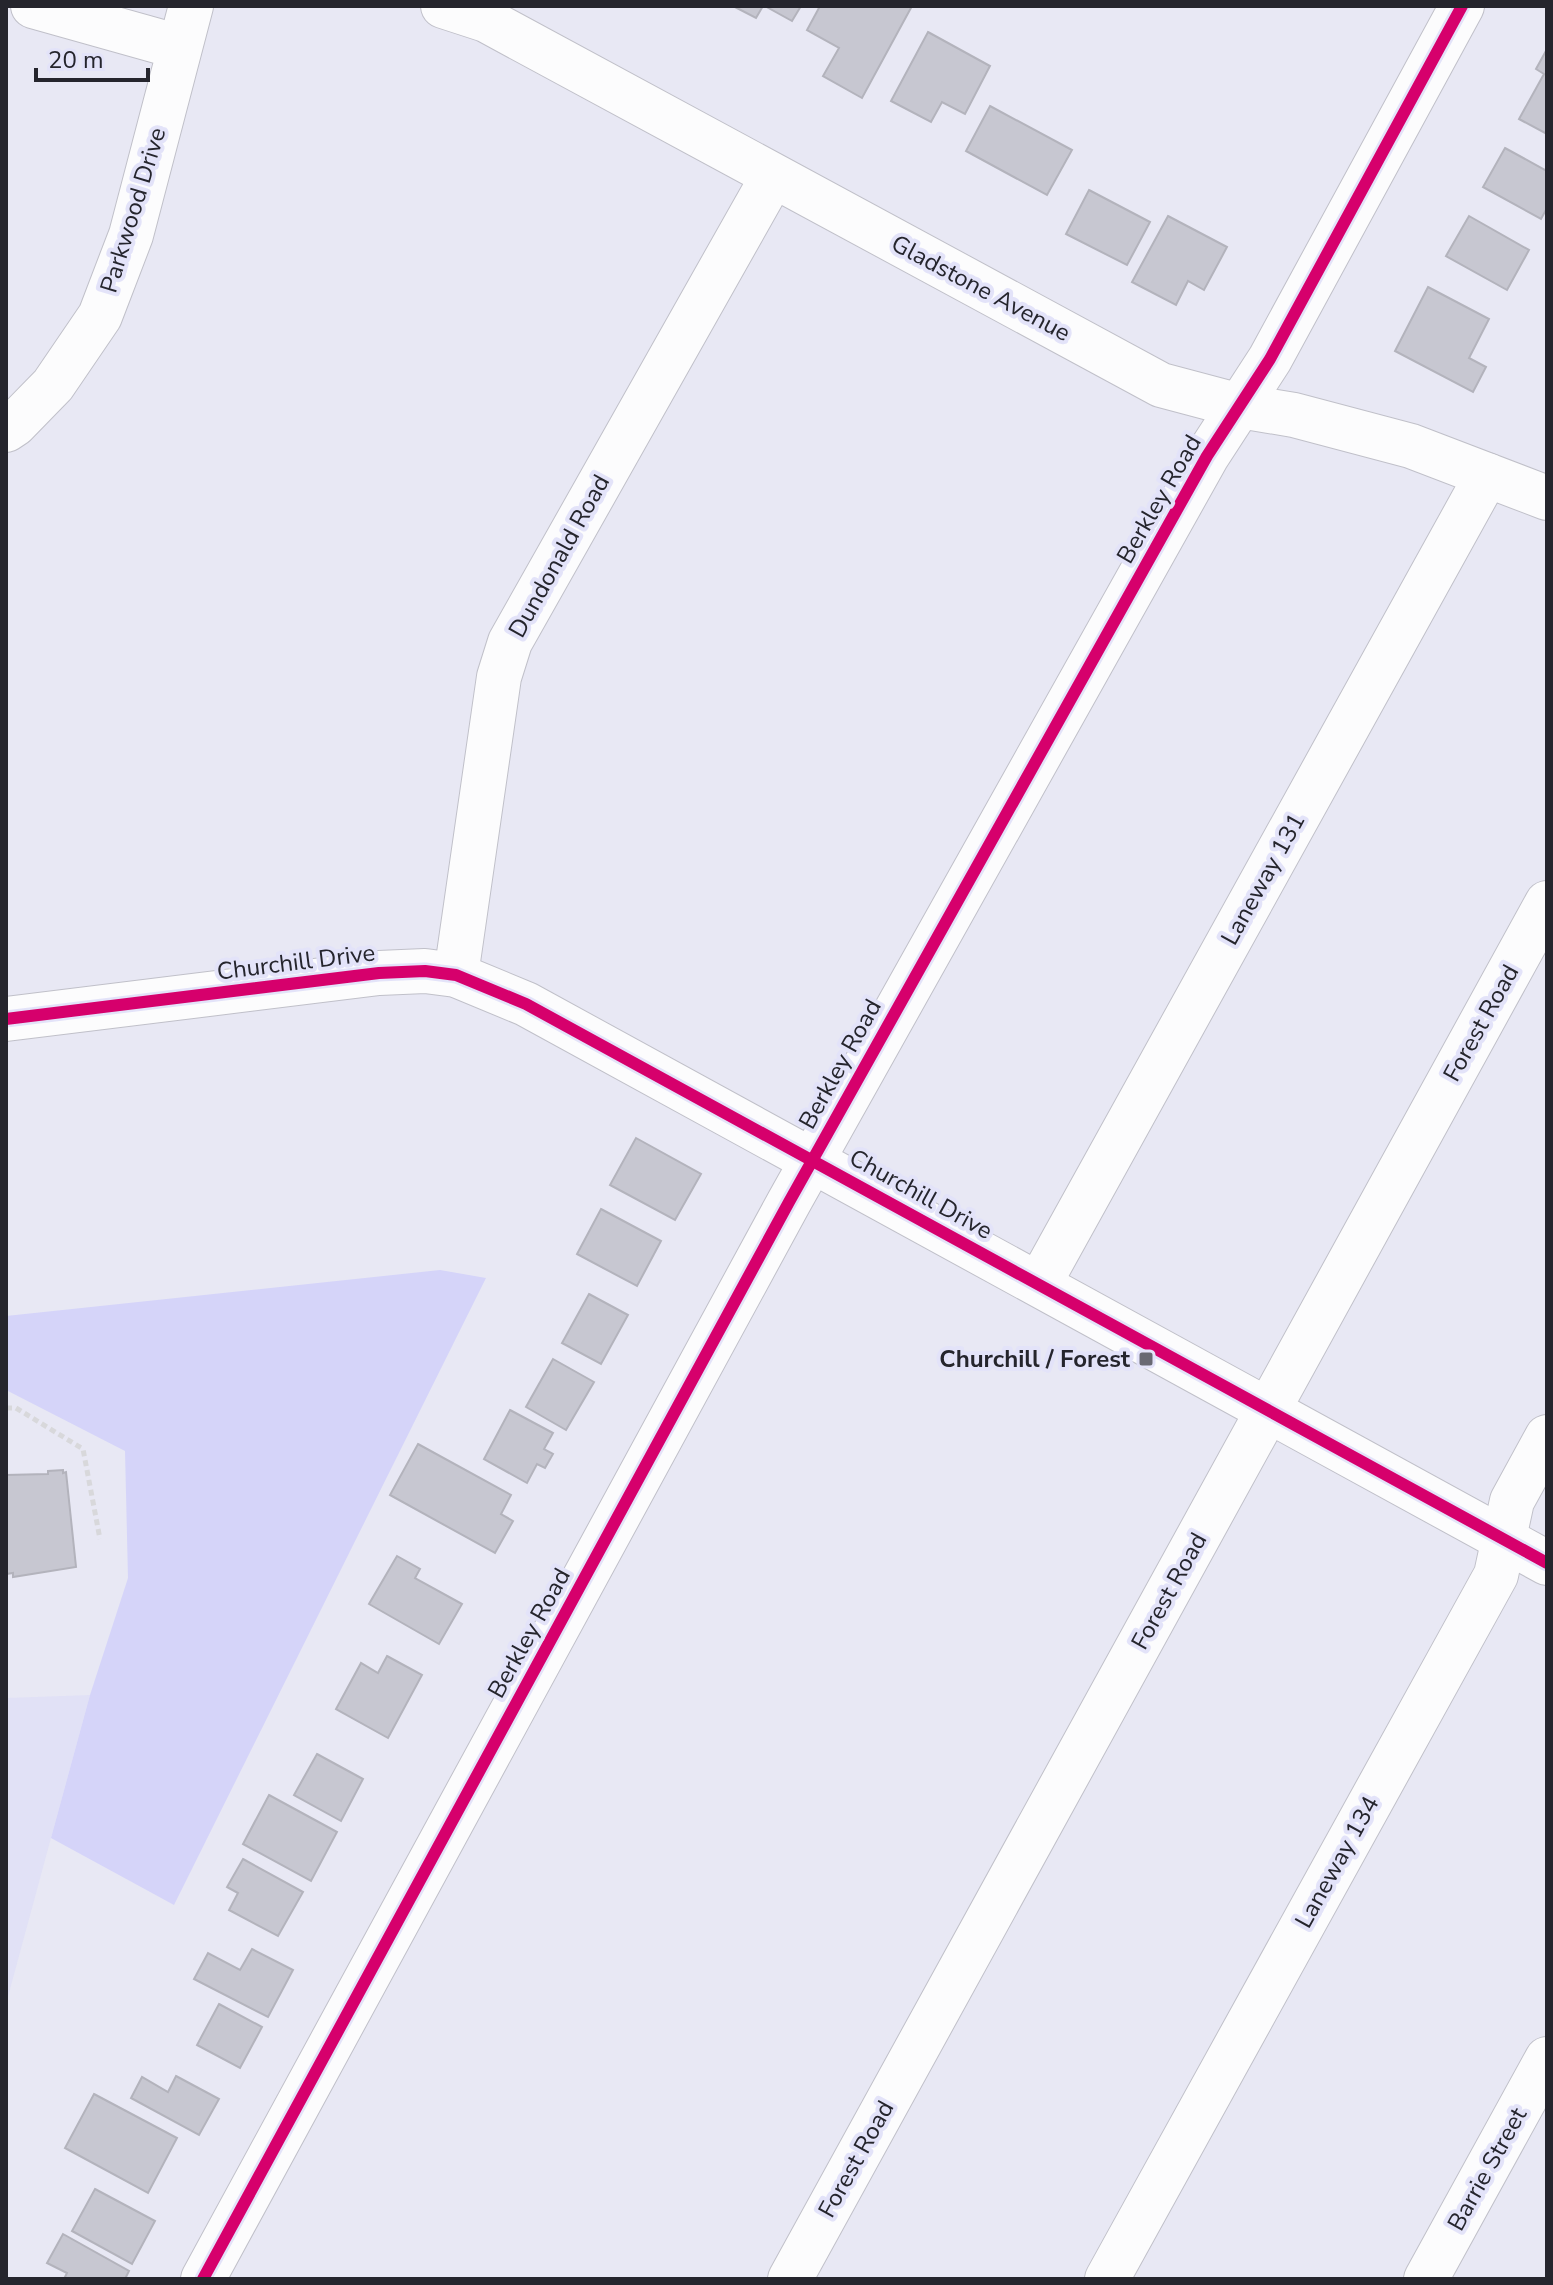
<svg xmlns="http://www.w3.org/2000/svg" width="1553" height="2285" font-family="'Nunito Sans',sans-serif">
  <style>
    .built { fill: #e1e1f6 }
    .green { fill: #d5d4f9 }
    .building { fill: #c7c7d1; stroke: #b3b3bc; stroke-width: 2 }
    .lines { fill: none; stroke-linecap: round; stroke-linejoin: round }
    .minor-casing { stroke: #c0c0c9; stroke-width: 46 }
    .path { stroke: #d8d8db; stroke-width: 5; stroke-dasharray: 6 4; stroke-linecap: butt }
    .minor { stroke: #fcfcfd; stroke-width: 44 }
    .cycleway-casing { stroke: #e3e3f9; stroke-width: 17 }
    .cycleway { stroke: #d6006c; stroke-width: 12 }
    .poi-dot { fill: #696973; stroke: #e3e3f9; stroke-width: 3 }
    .labels { text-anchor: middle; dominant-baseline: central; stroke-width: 8; stroke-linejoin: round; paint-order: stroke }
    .street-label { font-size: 24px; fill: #25252d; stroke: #e3e3f9 }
    .poi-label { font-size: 24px; font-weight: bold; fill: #25252d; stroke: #e3e3f9; text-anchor: end }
  </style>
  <rect width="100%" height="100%" fill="#e8e8f4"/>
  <polygon class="built" points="90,1695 51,1838 6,2004 6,1698"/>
  <polygon class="green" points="440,1270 486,1278 174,1905 51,1838 90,1695 128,1578 125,1451 6,1390 6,1316"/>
  <g class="building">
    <polygon points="733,6 763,6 756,18"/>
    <polygon points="765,6 801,6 792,21"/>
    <polygon points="820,6 912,6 862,98 823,76 839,48 807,30"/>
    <polygon points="928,32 990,66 965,114 942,102 931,122 891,101"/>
    <polygon points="1547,49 1547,134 1519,119 1544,74 1536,69"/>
    <polygon points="990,106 1072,150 1047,195 966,151"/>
    <polygon points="1505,148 1547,171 1547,208 1541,219 1483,187"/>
    <polygon points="1089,190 1150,222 1127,265 1066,234"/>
    <polygon points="1168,216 1227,247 1204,290 1188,281 1176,305 1132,282"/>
    <polygon points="1469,216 1529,250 1507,290 1446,256"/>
    <polygon points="1428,287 1489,319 1469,358 1486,367 1473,392 1395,351"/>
    <polygon points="636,1138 701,1174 675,1220 610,1185"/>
    <polygon points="601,1209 661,1241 637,1286 577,1254"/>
    <polygon points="589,1294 628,1315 601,1364 562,1343"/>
    <polygon points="553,1359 594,1382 566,1430 526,1407"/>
    <polygon points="510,1410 553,1433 544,1449 553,1454 545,1468 537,1464 527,1483 484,1459"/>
    <polygon points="418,1444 511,1495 501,1514 513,1521 495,1553 390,1495"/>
    <polygon points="63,1470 63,1473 66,1472 76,1567 13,1577 13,1573 6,1574 6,1475 48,1474 48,1471"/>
    <polygon points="397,1556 420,1569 415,1578 462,1604 439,1644 369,1604"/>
    <polygon points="387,1656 422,1675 388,1738 336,1709 361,1663 378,1673"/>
    <polygon points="317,1754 363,1779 341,1821 294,1795"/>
    <polygon points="269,1795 337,1832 311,1881 243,1844"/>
    <polygon points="243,1859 303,1892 278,1936 229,1910 238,1893 227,1887"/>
    <polygon points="252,1949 293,1970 268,2017 194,1979 208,1953 240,1970"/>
    <polygon points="219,2004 262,2027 240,2068 197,2045"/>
    <polygon points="176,2076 219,2099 199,2135 131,2098 142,2077 168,2092"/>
    <polygon points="94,2094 177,2138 148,2193 65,2148"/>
    <polygon points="95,2189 155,2221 132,2264 72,2231"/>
    <polygon points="63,2234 129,2271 125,2279 64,2279 67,2273 47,2263"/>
  </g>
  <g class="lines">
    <g class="minor-casing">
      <g id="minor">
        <polyline points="33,6 179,47"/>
        <polyline points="443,6 486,20 1161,385 1240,406 1294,415 1411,446 1547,498"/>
        <polyline points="6,430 15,424 53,385 100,316 131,235 191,6"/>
        <polyline points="456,975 499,677 510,642 773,176"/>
        <polyline points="6,1019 379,973 425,971 456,975 526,1004 1547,1563"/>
        <polyline points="1039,1284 1487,475"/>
        <polyline points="203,2279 789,1202 1207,456 1270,359 1462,6"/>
        <polyline points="790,2279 1547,903"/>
        <polyline points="1107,2279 1496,1575 1512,1501 1547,1437"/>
        <polyline points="1426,2279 1547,2059"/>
      </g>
    </g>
    <polyline class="path" points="6,1408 16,1408 83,1449 100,1539"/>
    <use href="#minor" class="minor"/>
    <g class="cycleway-casing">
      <g id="cycleway">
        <polyline points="6,1019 379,973 425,971 456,975 526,1004 1547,1563"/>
        <polyline points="203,2279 789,1202 1207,456 1270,359 1462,6"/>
      </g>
    </g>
    <use href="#cycleway" class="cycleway"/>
  </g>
  <rect class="poi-dot" x="1138" y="1351" width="16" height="16" rx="4"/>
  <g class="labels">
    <g class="street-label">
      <text transform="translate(133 210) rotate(-73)">Parkwood Drive</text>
      <text transform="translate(981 288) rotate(28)">Gladstone Avenue</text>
      <text transform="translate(1159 499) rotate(-60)">Berkley Road</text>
      <text transform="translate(559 556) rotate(-61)">Dundonald Road</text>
      <text transform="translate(1263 879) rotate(-61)">Laneway 131</text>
      <text transform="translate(296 962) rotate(-7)">Churchill Drive</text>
      <text transform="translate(1481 1023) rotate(-61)">Forest Road</text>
      <text transform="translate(840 1064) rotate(-61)">Berkley Road</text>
      <text transform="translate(921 1194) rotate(29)">Churchill Drive</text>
      <text transform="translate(1169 1591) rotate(-61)">Forest Road</text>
      <text transform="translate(529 1633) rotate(-61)">Berkley Road</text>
      <text transform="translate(1337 1862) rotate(-61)">Laneway 134</text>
      <text transform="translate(856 2159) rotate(-61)">Forest Road</text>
      <text transform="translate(1487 2169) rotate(-61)">Barrie Street</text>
    </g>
    <g class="poi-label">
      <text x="1130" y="1359">Churchill / Forest</text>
    </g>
  </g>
  <rect width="1553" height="2285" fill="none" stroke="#25252d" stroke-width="16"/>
  <path d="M36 68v12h112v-12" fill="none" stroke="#25252d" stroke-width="4"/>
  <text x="48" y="68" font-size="24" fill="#25252d" stroke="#e3e3f9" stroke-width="6" paint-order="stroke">20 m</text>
</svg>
